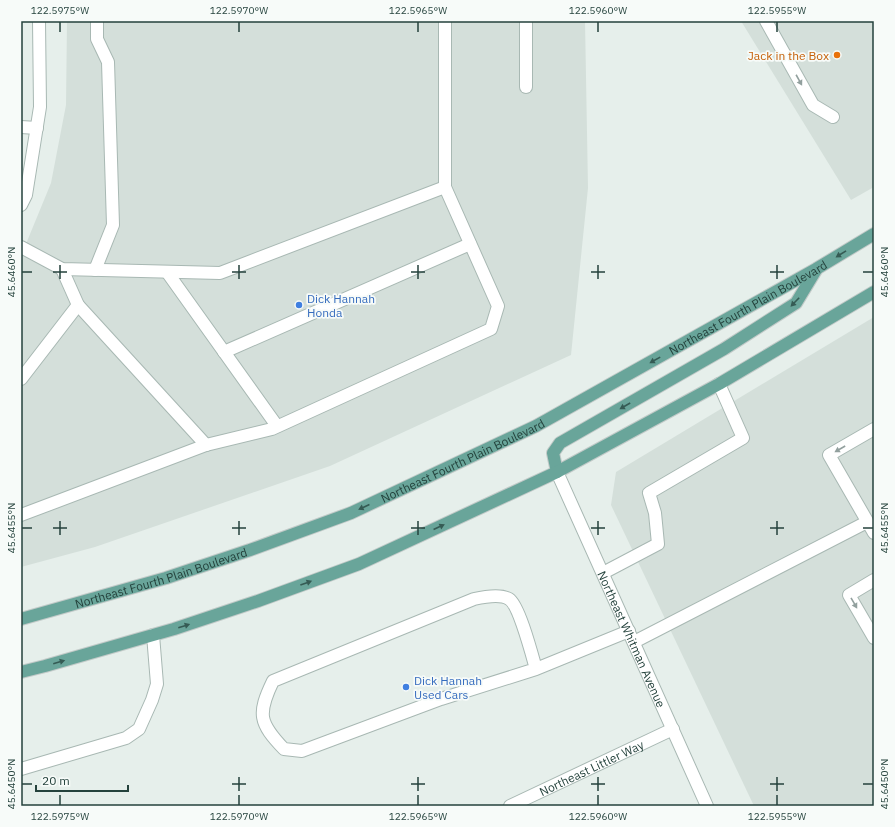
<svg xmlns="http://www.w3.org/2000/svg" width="895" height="827" font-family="'IBM Plex Sans',sans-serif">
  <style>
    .built { fill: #d4dfda }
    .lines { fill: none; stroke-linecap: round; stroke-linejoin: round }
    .minor-casing { stroke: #a8b8b3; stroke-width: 14 }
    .major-casing { stroke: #c2cac8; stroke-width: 14 }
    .minor { stroke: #fff; stroke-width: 12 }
    .major { stroke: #69a59a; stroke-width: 12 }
    .oneway { fill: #92a09e }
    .oneway2 { fill: #355b54 }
    .ticks { fill: none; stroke: #24423c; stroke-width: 1.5 }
    .food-dot { fill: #e8710a; stroke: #f7fbf9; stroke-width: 1.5 }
    .shop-dot { fill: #3f7fe0; stroke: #f7fbf9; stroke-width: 1.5 }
    .labels { text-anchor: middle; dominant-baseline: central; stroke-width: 3.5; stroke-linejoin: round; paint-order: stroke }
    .food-label { font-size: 12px; fill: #c56008; stroke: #f7fbf9; text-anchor: end }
    .shop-label { font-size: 12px; fill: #366cbe; stroke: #f7fbf9; text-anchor: start }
    .street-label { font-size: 12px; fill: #24423c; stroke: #f7fbf9 }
    .neatline { fill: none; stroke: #24423c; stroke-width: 1.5 }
    .ticks-label { font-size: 10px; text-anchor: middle; fill: #24423c }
  </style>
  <rect width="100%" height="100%" fill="#e6efeb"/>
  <g class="built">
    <polygon points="67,21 585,21 588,188 571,355 330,466 95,547 21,567 21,256 51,183 66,105"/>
    <polygon points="741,21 874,21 874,187 851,200"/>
    <polygon points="874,317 874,806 754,806 611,505 616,472"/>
  </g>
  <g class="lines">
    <g class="minor-casing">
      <g id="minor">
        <polyline points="766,21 813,105 833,117"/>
        <polyline points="526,87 526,21"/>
        <polyline points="21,127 37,128"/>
        <polyline points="21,205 26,195 40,107 39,21"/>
        <polyline points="21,247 62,269 220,273 445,187 445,21"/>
        <polyline points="95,270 113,225 108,62 97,39 97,21"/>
        <polyline points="167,272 277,426"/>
        <polyline points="78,305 206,445"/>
        <polyline points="224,352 470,244"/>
        <polyline points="21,379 78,305 62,269"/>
        <polyline points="874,429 829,455 874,533"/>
        <path id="s1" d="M557,472L707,806"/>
        <polyline points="21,515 206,445 272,429 491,329 498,306 445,187"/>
        <polyline points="603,573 658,544 655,513 649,493 743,438 719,384"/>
        <polyline points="874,580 849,595 874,638"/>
        <polyline points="634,642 867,522"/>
        <path d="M536,669C532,655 519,605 509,599C501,594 483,597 474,599L273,681C257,714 259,723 284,749L302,751L441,699L536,669L629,631"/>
        <polyline points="21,769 126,738 139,729 152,700 157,684 153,635"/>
        <path id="s2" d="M510,806L673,729"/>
      </g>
    </g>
    <g class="major-casing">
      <g id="major">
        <polyline points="557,472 553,453 560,443 724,349 796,303 816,270"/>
        <path id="s3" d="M21,619L166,578L250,550L351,513L536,426L816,269L874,234"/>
        <polyline points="21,672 45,666 174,629 258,601 359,564 557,472 719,384 874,292"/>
      </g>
    </g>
    <use href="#minor" class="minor"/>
    <use href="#major" class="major"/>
  </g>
  <defs><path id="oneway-solid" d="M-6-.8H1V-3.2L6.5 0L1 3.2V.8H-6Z"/></defs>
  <g class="oneway">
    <use href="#oneway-solid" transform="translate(799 80) rotate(61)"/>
    <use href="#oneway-solid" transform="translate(840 449) rotate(150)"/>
    <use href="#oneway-solid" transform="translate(854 603) rotate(60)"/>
  </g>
  <g class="oneway2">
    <use href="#oneway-solid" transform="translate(841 254) rotate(148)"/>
    <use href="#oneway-solid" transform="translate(795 302) rotate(134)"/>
    <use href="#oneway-solid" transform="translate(655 360) rotate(151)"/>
    <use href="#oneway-solid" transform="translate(625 406) rotate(150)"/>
    <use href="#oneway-solid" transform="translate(364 507) rotate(155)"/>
    <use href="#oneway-solid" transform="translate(439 527) rotate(-25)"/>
    <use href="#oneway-solid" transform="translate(306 583) rotate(-20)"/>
    <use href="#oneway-solid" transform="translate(184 626) rotate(-18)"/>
    <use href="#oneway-solid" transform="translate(59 662) rotate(-16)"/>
  </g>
  <path class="ticks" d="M60,22V32M239,22V32M418,22V32M598,22V32M777,22V32M60,265V279M239,265V279M418,265V279M598,265V279M777,265V279M22,272H32M53,272H67M232,272H246M411,272H425M591,272H605M770,272H784M863,272H873M60,521V535M239,521V535M418,521V535M598,521V535M777,521V535M22,528H32M53,528H67M232,528H246M411,528H425M591,528H605M770,528H784M863,528H873M239,777V791M418,777V791M598,777V791M777,777V791M22,784H32M232,784H246M411,784H425M591,784H605M770,784H784M863,784H873M60,795V805M239,795V805M418,795V805M598,795V805M777,795V805"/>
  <circle class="food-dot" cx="837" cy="55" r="4"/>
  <g class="shop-dot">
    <circle cx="299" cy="305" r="4"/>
    <circle cx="406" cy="687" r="4"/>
  </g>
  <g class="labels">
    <g class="food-label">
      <text x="829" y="55">Jack in the Box</text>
    </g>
    <g class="shop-label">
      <text x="307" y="298">Dick Hannah<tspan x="307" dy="14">Honda</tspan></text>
      <text x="414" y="680">Dick Hannah<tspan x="414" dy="14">Used Cars</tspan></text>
    </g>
    <g class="street-label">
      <text stroke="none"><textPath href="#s3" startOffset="794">Northeast Fourth Plain Boulevard</textPath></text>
      <text stroke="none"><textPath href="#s3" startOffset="470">Northeast Fourth Plain Boulevard</textPath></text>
      <text stroke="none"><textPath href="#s3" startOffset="146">Northeast Fourth Plain Boulevard</textPath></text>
      <text stroke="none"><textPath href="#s1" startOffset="183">Northeast Whitman Avenue</textPath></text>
      <text stroke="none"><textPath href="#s2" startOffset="90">Northeast Littler Way</textPath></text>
    </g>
  </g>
  <rect width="895" height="827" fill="none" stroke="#f7fbf9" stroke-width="44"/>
  <path d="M36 785v6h92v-6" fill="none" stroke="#24423c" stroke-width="2"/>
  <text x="42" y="785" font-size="12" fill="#24423c" stroke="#f7fbf9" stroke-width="3" paint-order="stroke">20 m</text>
  <rect x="22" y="22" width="851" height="783" class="neatline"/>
  <g class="ticks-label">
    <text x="60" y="14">122.5975°W</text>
    <text x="239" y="14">122.5970°W</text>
    <text x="418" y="14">122.5965°W</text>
    <text x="598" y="14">122.5960°W</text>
    <text x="777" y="14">122.5955°W</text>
    <text transform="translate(11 272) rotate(-90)" y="4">45.6460°N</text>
    <text transform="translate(884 272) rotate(-90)" y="4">45.6460°N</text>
    <text transform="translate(11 528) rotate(-90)" y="4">45.6455°N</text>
    <text transform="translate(884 528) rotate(-90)" y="4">45.6455°N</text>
    <text transform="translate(11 784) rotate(-90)" y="4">45.6450°N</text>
    <text transform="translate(884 784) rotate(-90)" y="4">45.6450°N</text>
    <text x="60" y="820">122.5975°W</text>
    <text x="239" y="820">122.5970°W</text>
    <text x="418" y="820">122.5965°W</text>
    <text x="598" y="820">122.5960°W</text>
    <text x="777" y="820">122.5955°W</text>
  </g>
</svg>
